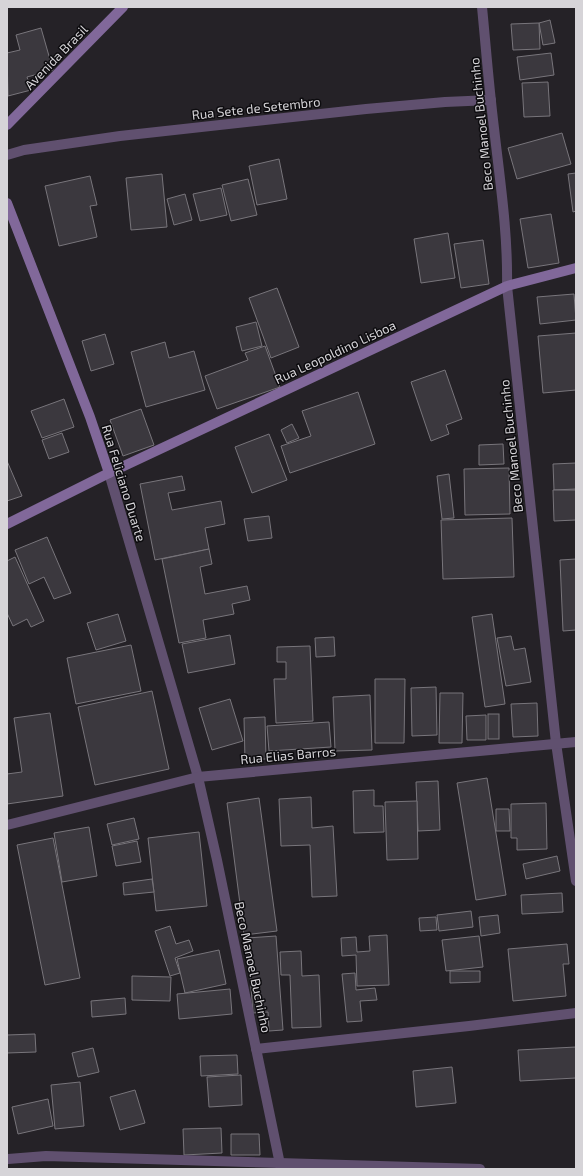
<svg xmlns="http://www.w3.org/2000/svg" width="583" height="1176" font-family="'Exo 2',sans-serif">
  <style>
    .building { fill: #3b383e; stroke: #78757b }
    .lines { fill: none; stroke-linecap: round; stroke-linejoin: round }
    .street { stroke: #60506f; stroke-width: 10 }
    .secondary { stroke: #81689a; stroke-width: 10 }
    .labels { text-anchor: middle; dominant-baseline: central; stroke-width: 3; stroke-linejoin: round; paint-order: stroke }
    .street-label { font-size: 13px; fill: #d6d4d8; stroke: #0d0c0f }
  </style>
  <rect width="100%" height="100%" fill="#252227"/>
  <g class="building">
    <polygon points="550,20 555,43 543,45 539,23"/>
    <polygon points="539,23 540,49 513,50 511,24"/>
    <polygon points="41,28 53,70 27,77 31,90 8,96 7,53 20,50 16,35"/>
    <polygon points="551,53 554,75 520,80 517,57"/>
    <polygon points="548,82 550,116 524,117 522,83"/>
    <polygon points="562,133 571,164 517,179 508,148"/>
    <polygon points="279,159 287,199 257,205 249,166"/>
    <polygon points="576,173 576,211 573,212 568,174"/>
    <polygon points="162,174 167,227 131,230 126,178"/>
    <polygon points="90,176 97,205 90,206 97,237 59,246 45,186"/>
    <polygon points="248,179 257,215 231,221 222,185"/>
    <polygon points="221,188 227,215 200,221 193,194"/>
    <polygon points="185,194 192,220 174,225 167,199"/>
    <polygon points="551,214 559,263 528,268 520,219"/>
    <polygon points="448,233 455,278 421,283 414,239"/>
    <polygon points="483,240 489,284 461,288 454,244"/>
    <polygon points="277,288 299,347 271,358 249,298"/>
    <polygon points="574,294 576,320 540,324 537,297"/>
    <polygon points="256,322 262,346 242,351 236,327"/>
    <polygon points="576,333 576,390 543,393 538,336"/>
    <polygon points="105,334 114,364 91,371 82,341"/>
    <polygon points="165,342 169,358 194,351 205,390 146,407 131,352"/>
    <polygon points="265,346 280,387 217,409 205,376 248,360 245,353"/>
    <polygon points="445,370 462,419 446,425 449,434 431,441 411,382"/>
    <polygon points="358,392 375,444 290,473 281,446 311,436 302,411"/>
    <polygon points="64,399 74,427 42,438 31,411"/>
    <polygon points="141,409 154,445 123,456 110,420"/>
    <polygon points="292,424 299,438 287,443 281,430"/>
    <polygon points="62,433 69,452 49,459 42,440"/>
    <polygon points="269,434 287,480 252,493 235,447"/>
    <polygon points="503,444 504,464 479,465 479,445"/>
    <polygon points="7,461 22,496 7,501"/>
    <polygon points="576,463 576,489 554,490 553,464"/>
    <polygon points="509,468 510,514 465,515 464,469"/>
    <polygon points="449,474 454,518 442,519 437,476"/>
    <polygon points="182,476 185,490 168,493 172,510 221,501 225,524 205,528 209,549 155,560 140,484"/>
    <polygon points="553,490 576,490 576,520 554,521"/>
    <polygon points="269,516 272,538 248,541 244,519"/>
    <polygon points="512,518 514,577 443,579 441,520"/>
    <polygon points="47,537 71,593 54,599 44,577 29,584 15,550"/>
    <polygon points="209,549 212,564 200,567 205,594 247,586 250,600 232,604 234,614 203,620 206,638 179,643 162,559"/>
    <polygon points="15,557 44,621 31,627 27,619 13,626 7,613 7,561"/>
    <polygon points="576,559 576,630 563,631 560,560"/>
    <polygon points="118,614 126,641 96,650 87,623"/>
    <polygon points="492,614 505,704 485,707 472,617"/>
    <polygon points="230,635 235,664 188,673 182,644"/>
    <polygon points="511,636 514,650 525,648 531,682 506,686 497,638"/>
    <polygon points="334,637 335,656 316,657 315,638"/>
    <polygon points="131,645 141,691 76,704 67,658"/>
    <polygon points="310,646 313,721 276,723 274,679 286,679 286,662 277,662 277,647"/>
    <polygon points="375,679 405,679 404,743 375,743"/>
    <polygon points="436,687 437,735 412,736 411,688"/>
    <polygon points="152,691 169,769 95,785 78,707"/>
    <polygon points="440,693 463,693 462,743 439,743"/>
    <polygon points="370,695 372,750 335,751 333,697"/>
    <polygon points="230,699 243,741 212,750 199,708"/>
    <polygon points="537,703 538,736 513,737 511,704"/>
    <polygon points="50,713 63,796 7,804 7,774 22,772 14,718"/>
    <rect x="488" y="714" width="11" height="25"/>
    <polygon points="486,715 486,740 467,740 466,716"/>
    <polygon points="265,717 266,759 245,760 244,718"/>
    <polygon points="329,722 331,747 269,751 267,726"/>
    <polygon points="487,778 506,895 476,900 457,783"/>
    <polygon points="438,781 440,830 418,831 416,782"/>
    <polygon points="374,790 374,806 383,806 384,832 354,833 353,791"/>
    <polygon points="311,797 312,828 333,826 337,896 312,897 310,845 281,846 279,799"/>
    <polygon points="259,798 277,931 244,935 227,803"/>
    <polygon points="417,801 418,859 387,860 385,802"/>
    <polygon points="546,803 547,849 517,850 517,838 511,838 511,804"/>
    <polygon points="496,809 509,809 510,831 496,831"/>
    <polygon points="134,818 139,839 112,845 107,824"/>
    <polygon points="89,827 97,876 62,882 54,833"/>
    <polygon points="199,832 207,906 156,911 148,838"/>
    <polygon points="53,838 80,978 45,985 17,845"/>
    <polygon points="137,841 141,862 116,866 112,846"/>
    <polygon points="557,856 560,871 526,879 523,864"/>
    <polygon points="152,879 154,892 124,895 123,883"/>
    <polygon points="562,893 563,912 522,914 521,895"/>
    <polygon points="471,911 473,927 439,931 437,915"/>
    <polygon points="498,915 500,933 481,936 479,917"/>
    <polygon points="436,917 437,930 420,931 419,918"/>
    <polygon points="170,926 176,944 189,940 193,951 175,958 180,973 170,976 155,931"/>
    <polygon points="387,935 389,985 357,986 356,955 342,956 341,938 356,937 357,952 370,951 369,936"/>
    <polygon points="276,936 283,1030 269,1031 268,1012 253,1013 247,938"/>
    <polygon points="479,936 483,967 446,971 442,940"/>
    <polygon points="567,944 569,964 563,964 566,996 513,1001 508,949"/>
    <polygon points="219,950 226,984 185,993 177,959"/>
    <polygon points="301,951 302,976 319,975 321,1027 292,1028 290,975 281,975 280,952"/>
    <polygon points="450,971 480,971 480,982 450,983"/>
    <polygon points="355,973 356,990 375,988 377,1000 360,1001 362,1021 347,1022 342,974"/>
    <polygon points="132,976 171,977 170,1001 132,1000"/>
    <polygon points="230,989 232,1014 179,1019 177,994"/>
    <polygon points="125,998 126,1014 92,1017 91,1001"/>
    <polygon points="35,1034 36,1052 7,1053 7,1035"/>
    <polygon points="576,1047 576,1078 520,1081 518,1050"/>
    <polygon points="93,1048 99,1072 78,1077 72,1053"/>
    <polygon points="237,1055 238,1074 201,1076 200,1056"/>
    <polygon points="452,1067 456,1103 416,1107 413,1071"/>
    <polygon points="241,1075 242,1105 209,1107 207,1077"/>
    <polygon points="80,1082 84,1126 55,1129 51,1085"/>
    <polygon points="135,1090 145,1123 120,1130 110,1097"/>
    <polygon points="48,1099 53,1126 18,1134 12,1107"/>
    <polygon points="221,1128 222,1153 184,1155 183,1129"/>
    <polygon points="231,1134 259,1134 260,1155 231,1155"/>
  </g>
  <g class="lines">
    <g class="street">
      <path d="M482,7C486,48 489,88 494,128C500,181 508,233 507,286L556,743L576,881"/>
      <polyline points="7,155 24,150 120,136 366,109 445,102 491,100"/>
      <polyline points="109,473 198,777 217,860 281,1169"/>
      <polyline points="7,825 198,777 576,742"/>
      <polyline points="256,1049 469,1026 576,1013"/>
      <polyline points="8,1159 46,1156 480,1169"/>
    </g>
    <g class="secondary">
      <polyline points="7,125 123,7"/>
      <polyline points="7,203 90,417 109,473"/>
      <polyline points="7,524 109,473 507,286 576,268"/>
    </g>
  </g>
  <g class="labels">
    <g class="street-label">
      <text transform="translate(56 57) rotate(-46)">Avenida Brasil</text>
      <text transform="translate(256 108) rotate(-6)">Rua Sete de Setembro</text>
      <text transform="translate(481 124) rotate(-96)">Beco Manoel Buchinho</text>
      <text transform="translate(335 352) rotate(-25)">Rua Leopoldino Lisboa</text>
      <text transform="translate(511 446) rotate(-96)">Beco Manoel Buchinho</text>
      <text transform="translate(124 483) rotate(73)">Rua Feliciano Duarte</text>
      <text transform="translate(288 755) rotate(-5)">Rua Elias Barros</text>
      <text transform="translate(253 967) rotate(78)">Beco Manoel Buchinho</text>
    </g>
  </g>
  <rect width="583" height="1176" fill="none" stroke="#d6d4d8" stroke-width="16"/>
</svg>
